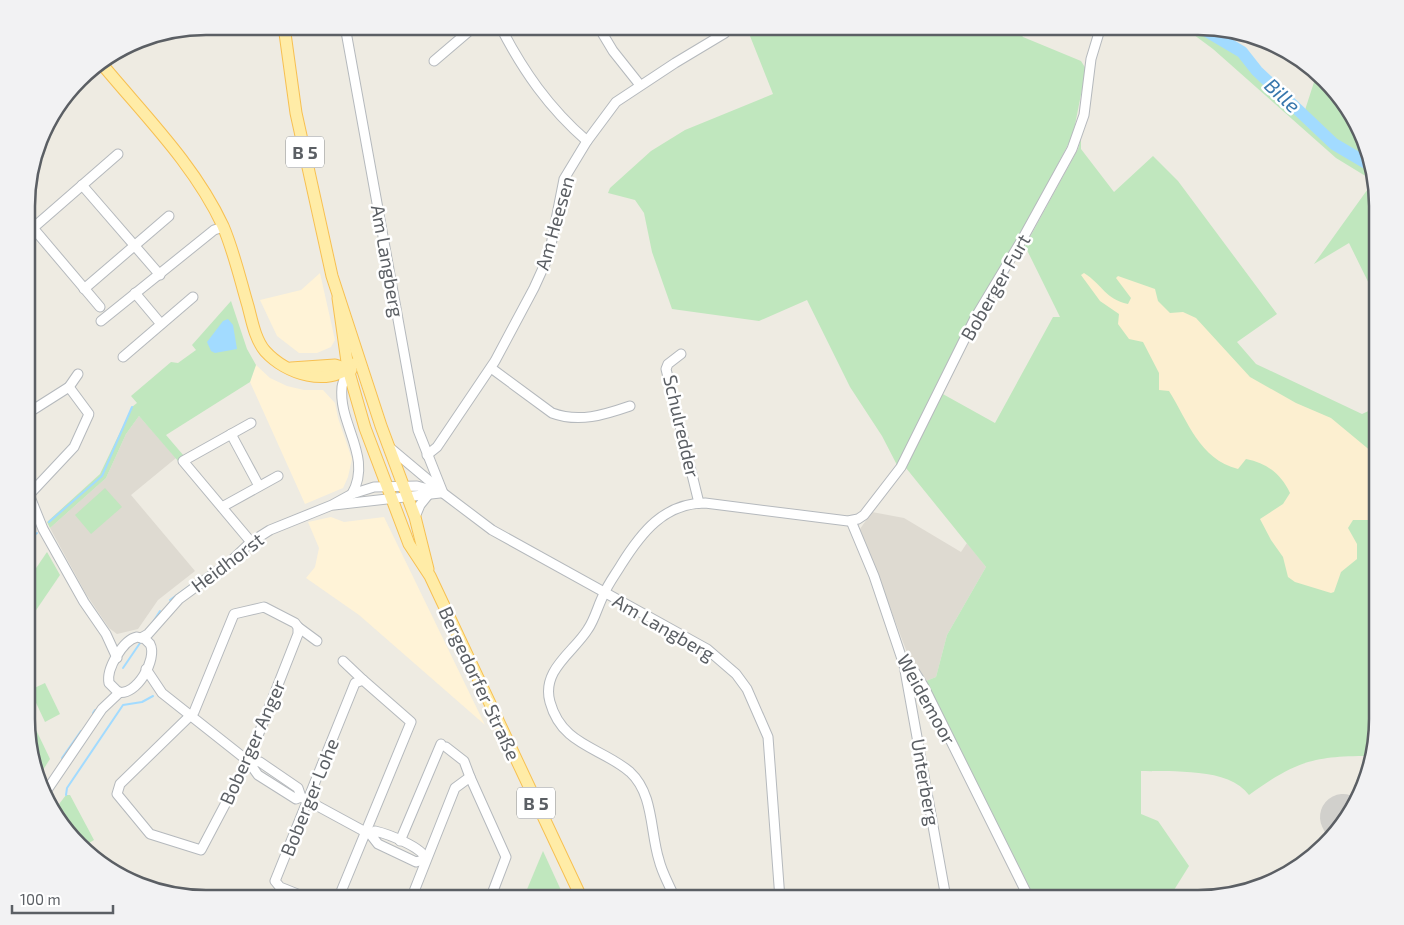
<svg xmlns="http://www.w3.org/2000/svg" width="1404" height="925" font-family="'Exo 2',sans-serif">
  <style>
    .commercial { fill: #fff3d7 }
    .education { fill: #dedad1 }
    .green { fill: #c0e7be }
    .sand { fill: #fcefd0 }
    .water { fill: #a2dbff }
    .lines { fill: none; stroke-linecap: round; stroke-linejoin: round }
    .stream { stroke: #a2dbff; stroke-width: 2 }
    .river { stroke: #a2dbff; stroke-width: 12 }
    .runway { stroke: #d1d0cc; stroke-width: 46 }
    .minor-casing { stroke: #b5b9bd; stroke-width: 11 }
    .major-casing { stroke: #f7c052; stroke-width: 13 }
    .minor { stroke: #fff; stroke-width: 9 }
    .major { stroke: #ffeca7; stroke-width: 11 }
    .labels { text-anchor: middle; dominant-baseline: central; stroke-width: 5; stroke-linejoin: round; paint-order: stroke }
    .shield { fill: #fff; stroke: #8c8f92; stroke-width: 1 }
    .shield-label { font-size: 18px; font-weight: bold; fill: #5b5f64 }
    .street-label { font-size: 19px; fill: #5b5f64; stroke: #fff }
    .water-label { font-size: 20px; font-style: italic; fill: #3877ad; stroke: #fff }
    .rim { fill: none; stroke: #5b5f64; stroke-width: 2.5 }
  </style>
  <rect width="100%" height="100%" fill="#eeebe2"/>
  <g class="commercial">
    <polygon points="320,273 335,340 331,347 317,353 299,353 277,336 260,300 301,290"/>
    <polygon points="256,365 270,378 287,386 304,390 323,390 335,403 338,418 352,459 348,477 343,488 305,504 250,382"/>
    <polygon points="331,517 344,522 384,517 485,725 359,615 306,578 315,567 319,548 308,522"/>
  </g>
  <g class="education">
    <polygon points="139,416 176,458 131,495 195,571 158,600 138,629 117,634 109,628 86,594 50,528 106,478 126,434"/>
    <polygon points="872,512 904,518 961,552 967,543 986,567 947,635 936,677 926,681 908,655 860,529"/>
  </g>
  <g class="green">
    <polygon points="746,26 1014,26 1023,37 1081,61 1086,69 1073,135 1027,223 972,316 897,465 882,436 850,387 807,300 759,321 672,309 652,252 644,213 635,200 608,193 610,188 651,151 685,130 773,94"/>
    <polygon points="1182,26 1209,28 1244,49 1260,68 1305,110 1316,76 1354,116 1377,195 1377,300 1349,243 1314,264 1370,186 1372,180 1336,158 1213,49"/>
    <path d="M1081,138V149L1114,192L1153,156L1178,181L1277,314L1237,342L1256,364L1362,414L1377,407V730L1369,756C1312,756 1295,762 1249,795C1229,767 1171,772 1141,771V814L1158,821L1189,866L1169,898H1035L926,681L936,677L947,635L986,567L906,468L924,424L941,393L995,423L1053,317H1060L1025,246L1078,149Z"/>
    <polygon points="231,301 247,349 256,365 250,382 166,435 184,456 178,461 139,416 126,434 106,478 50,528 47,522 100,474 132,407 137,403 131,396 171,362 178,363 196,350 192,345"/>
    <polygon points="105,488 122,507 91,534 75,515"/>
    <polygon points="47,552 60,575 28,622 28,580"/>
    <polygon points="45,683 60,714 45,722 30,690"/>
    <polygon points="28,713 50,759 39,776 28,742"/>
    <polygon points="66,795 70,795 94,840 89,843 80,840 53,812"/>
    <polygon points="543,851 565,899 523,899"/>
  </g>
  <path class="sand" d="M1084,273C1103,285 1105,299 1128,304L1131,298L1116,278L1118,276L1155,289L1158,301L1170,313L1183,312L1196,318L1250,377L1296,403L1331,418L1372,452L1377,460V476L1373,484L1372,493L1377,498V520H1353L1348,528L1357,544V559L1341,572L1334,592L1331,593L1295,582L1288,577L1283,557L1271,540L1260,519L1283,504L1290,493C1281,474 1267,463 1246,459L1238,469C1199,459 1188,421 1169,391L1159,390V373L1143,342L1129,339L1118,324L1119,314L1100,301L1081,275Z"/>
  <polygon class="water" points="228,319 233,325 237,349 215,353 211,351 207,342 223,321"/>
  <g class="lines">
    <g class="stream">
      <polyline points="49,522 102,476 132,407"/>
      <polyline points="28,540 37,533"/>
      <polyline points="170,600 202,577"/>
      <polyline points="153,622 160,611"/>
      <polyline points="123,668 140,643"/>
      <polyline points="93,713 95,710"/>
      <polyline points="62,758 81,731"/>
      <polyline points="66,795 67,788 123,705 142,702 153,696"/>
    </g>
    <polyline class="river" points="1198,26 1242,52 1257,71 1334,144 1368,164"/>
    <polyline class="runway" points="1343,817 1345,821"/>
    <g class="minor-casing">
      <g id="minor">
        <polyline points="345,26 418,430 443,493"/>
        <path d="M500,26C523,71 549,108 587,141"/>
        <polyline points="598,26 613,51 640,85"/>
        <polyline points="434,61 475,26"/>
        <polyline points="82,185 160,275"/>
        <polyline points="28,222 100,307"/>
        <polyline points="33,228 118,154"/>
        <polyline points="84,289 169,216"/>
        <polyline points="135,293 161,324"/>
        <polyline points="101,321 214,230 223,227"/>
        <polyline points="681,354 668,364 666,369 699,503"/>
        <polyline points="123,357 193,297"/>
        <path d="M491,368L552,413C579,423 604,415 630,406"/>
        <path d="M348,369C346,375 343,381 342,387C338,425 373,456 352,494"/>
        <polyline points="28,413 69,387 78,374"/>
        <polyline points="251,423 183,461 251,542"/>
        <polyline points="231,434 259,486"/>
        <polyline points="389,447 439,489"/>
        <polyline points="427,455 437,447 495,361 534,288 549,255 564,179 587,141 616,102 675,63 725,33"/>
        <polyline points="28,492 43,529 84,602 106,634 117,658"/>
        <polyline points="28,496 74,447 89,414 69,387"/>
        <polyline points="334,505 440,493"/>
        <polyline points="222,507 278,476"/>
        <polyline points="415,517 420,505 428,495"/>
        <polyline points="851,521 874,576 904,665 914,671 924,687 1029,898"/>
        <polygon points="264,607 295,623 298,627 298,634 248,761 201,850 150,834 117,794 120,784 194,712 234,614"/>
        <polyline points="298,627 317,641"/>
        <path d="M137,637L145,639L150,644C158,659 136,697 118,692L109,683C106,669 123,640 137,637Z"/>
        <polyline points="141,638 148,634 179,599 231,561 251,542 270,530 332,505 352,494 374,487 417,486 443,493 492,530 707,649 736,674 747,689 768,737 780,899"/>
        <polyline points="343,661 363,680"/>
        <polyline points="904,665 946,898"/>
        <path d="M146,669L162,693L248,761L258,775L296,799L301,797L371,835L378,844L416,862L426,859C422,847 388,834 375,831L371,835"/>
        <polyline points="446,747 464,761 470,777"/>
        <polyline points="248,761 260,762 298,788 301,797"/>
        <polyline points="45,793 102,709 120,692"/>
        <polyline points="400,841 441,744"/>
        <polyline points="310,899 280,887 275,881 355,683 363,680 411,722 338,899"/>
        <polyline points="411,899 455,788 470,777 506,857 490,899"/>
        <path d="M675,899C670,886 662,873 659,860C650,832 654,794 630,772C601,747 562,746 550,702C541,670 574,652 588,629C595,619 598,605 604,594C608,584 615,575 621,565C641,533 664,503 705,503L848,521L858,519L864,515L901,467L975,318L1023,238L1072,149L1084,115L1091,59L1101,26"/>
      </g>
    </g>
    <g class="major-casing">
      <g id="major">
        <polyline points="284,26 296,113 332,276 381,426 415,517 428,569"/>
        <path d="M101,63C144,115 194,164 223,226C234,252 240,279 248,306C252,321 255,339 265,351C286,374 328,388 353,364"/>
        <polyline points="338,298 348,369 365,428 409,544 430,576 582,899"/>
        <polyline points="291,368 335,365 351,370"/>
      </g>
    </g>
    <use href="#minor" class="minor"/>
    <use href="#major" class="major"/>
  </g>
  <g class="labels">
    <g class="shield">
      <rect x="286" y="136.5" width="38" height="31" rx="4"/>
      <rect x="517" y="787.5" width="38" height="31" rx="4"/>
    </g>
    <g class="shield-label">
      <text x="305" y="152">B 5</text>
      <text x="536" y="803">B 5</text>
    </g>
    <g class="street-label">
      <text transform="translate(554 223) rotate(-74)">Am Heesen</text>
      <text transform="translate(388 261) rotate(80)">Am Langberg</text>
      <text transform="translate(995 287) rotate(-60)">Boberger Furt</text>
      <text transform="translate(682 426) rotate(77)">Schulredder</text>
      <text transform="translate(227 562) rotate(-37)">Heidhorst</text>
      <text transform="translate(664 627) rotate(30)">Am Langberg</text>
      <text transform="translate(480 683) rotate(65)">Bergedorfer Straße</text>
      <text transform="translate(927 699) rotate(61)">Weidemoor</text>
      <text transform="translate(252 742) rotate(-66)">Boberger Anger</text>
      <text transform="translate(926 782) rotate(80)">Unterberg</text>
      <text transform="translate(309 797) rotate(-68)">Boberger Lohe</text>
    </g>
    <g class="water-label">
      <text transform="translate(1283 95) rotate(43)">Bille</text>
    </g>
  </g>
  <path d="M0 0H1404V925H0ZM206 35H1198A171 171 0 0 1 1369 206V719A171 171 0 0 1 1198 890H206A171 171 0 0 1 35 719V206A171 171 0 0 1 206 35Z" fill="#f2f2f3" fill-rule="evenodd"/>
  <path class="rim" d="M206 35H1198A171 171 0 0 1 1369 206V719A171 171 0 0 1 1198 890H206A171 171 0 0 1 35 719V206A171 171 0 0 1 206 35Z"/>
  <path d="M12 905v8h101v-8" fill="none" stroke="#5b5f64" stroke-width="2.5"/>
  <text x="20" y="905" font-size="15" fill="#5b5f64" stroke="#ffffff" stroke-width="4" paint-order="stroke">100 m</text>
</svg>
